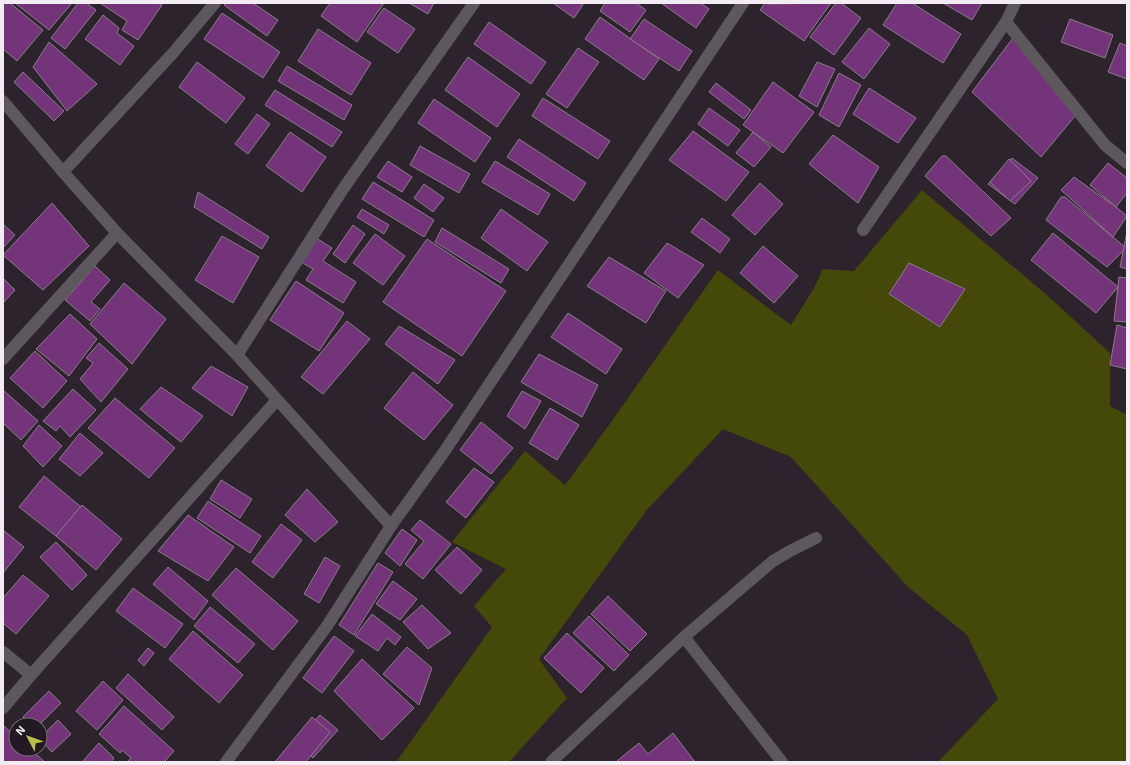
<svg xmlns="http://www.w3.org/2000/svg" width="1130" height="765" font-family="'Exo 2',sans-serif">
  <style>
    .green { fill: #444809 }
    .building { fill: #74347a; stroke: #887d88 }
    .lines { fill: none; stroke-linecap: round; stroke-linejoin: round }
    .minor { stroke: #5c585d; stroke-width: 12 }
  </style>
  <rect width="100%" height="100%" fill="#2c232c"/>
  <polygon class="green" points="922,190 1048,296 1110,353 1110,406 1127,415 1127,762 938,762 998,699 967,635 908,587 791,457 723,429 646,511 539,659 567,698 509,762 396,762 492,627 474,606 506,569 452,542 525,451 565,485 609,425 718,270 791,325 814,288 823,269 854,271"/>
  <g class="building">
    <polygon points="3,3 10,3 43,30 17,61 3,49"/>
    <polygon points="15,3 72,3 49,30"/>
    <polygon points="78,3 86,3 96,10 65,49 51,38"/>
    <polygon points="100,3 159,3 162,5 138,40 122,30 127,21"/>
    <polygon points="226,3 253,3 278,20 267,36 224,5"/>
    <polygon points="330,3 384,3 357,42 321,16"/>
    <polygon points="409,3 434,3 428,14"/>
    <polygon points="553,3 584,3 574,18"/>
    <polygon points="605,3 636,3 646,10 630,32 600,11"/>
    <polygon points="661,3 701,3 709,9 696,28"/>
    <polygon points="765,3 771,4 831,3 804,41 760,10"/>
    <polygon points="836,3 841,3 861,18 834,55 810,37"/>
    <polygon points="897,3 912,3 961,34 943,63 883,25"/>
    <polygon points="943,3 982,3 972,20"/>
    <polygon points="384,8 415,29 398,53 367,32"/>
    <polygon points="222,13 280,52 263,78 204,39"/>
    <polygon points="103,15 119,28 117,33 134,46 120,65 85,39"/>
    <polygon points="600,17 659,59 644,80 585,39"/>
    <polygon points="644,19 692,51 679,71 630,39"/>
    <polygon points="1070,19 1113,35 1105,58 1061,42"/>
    <polygon points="489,22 546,62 531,84 474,44"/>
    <polygon points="869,28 890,44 864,79 842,62"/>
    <polygon points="318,29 371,63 351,95 298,61"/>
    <polygon points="1013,38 1075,116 1041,157 972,92"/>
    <polygon points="49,42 97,84 67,111 33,67"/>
    <polygon points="1120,43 1127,46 1127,79 1108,72"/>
    <polygon points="578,48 599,62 567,108 546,94"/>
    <polygon points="468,57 520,94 497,127 445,90"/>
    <polygon points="197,62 245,98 226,123 179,87"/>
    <polygon points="817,62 835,69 817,107 799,96"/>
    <polygon points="287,66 352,105 344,120 278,81"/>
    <polygon points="23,72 64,111 54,121 14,82"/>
    <polygon points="839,73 861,85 839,127 819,115"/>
    <polygon points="773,82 814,112 783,153 743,125"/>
    <polygon points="716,83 751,110 744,119 709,92"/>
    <polygon points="869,88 916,118 898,143 853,114"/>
    <polygon points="275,90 342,132 332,147 265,105"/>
    <polygon points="543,98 610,141 598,159 532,116"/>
    <polygon points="434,99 491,138 475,162 418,123"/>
    <polygon points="709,108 740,130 728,146 698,124"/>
    <polygon points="257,114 270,124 248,154 235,144"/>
    <polygon points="693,131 749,172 726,201 669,160"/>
    <polygon points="290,132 326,157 302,192 266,166"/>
    <polygon points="753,132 771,147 754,167 736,153"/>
    <polygon points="833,135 879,167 858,203 809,164"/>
    <polygon points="519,139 586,183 574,201 507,157"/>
    <polygon points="420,146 470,174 459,193 410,165"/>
    <polygon points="942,156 946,156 1011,218 991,236 925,176"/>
    <polygon points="1012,158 1038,178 1015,204 988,184"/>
    <polygon points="1009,159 1031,181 1010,201 990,182"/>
    <polygon points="388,161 412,177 402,192 377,177"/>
    <polygon points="495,161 550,194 538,215 482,182"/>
    <polygon points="1108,163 1127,178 1127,193 1116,207 1090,185"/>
    <polygon points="1074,177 1116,207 1127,216 1113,237 1061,190"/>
    <polygon points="373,182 434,220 424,237 362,199"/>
    <polygon points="760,183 783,204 755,235 732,215"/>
    <polygon points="424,184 444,198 433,212 414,198"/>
    <polygon points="198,192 269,237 262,249 194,207"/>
    <polygon points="1061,197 1065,197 1126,248 1107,267 1046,220"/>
    <polygon points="52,203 89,246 43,290 3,255"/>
    <polygon points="362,209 389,225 384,234 357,217"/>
    <polygon points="501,209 548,242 527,271 481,238"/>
    <polygon points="702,218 730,239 720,253 691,232"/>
    <polygon points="3,224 15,235 3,248"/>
    <polygon points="353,225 365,234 345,263 333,254"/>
    <polygon points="442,228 509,269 501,283 435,242"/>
    <polygon points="1127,232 1127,269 1120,267"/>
    <polygon points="1053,233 1118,287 1096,313 1031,260"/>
    <polygon points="375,234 405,256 383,285 353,263"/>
    <polygon points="222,236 259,257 233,303 195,280"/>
    <polygon points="316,238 332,248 323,261 356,282 343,303 306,280 313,269 301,262"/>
    <polygon points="427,239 506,291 462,356 383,302"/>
    <polygon points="667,243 704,265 678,298 644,273"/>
    <polygon points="763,246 798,276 774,303 740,273"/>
    <polygon points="609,257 666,291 646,323 587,286"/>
    <polygon points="909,263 965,289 940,327 889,294"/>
    <polygon points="95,266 110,280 91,302 100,309 90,321 65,300"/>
    <polygon points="1119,277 1127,278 1127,322 1114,321"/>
    <polygon points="3,278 15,290 3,303"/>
    <polygon points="296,281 344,313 319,351 270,320"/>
    <polygon points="124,283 166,319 132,364 90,324"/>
    <polygon points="568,313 622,349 606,374 551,337"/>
    <polygon points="70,314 97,339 69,376 36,349"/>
    <polygon points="347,321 370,339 323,394 301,377"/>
    <polygon points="1117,325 1127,328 1127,369 1110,365"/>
    <polygon points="399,326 455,360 438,384 385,344"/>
    <polygon points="99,343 128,369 101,402 80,379 93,363 86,358"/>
    <polygon points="35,351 67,381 43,408 10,378"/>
    <polygon points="539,354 598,385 582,417 521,382"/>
    <polygon points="211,366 248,387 232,416 192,388"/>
    <polygon points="413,372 453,405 424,440 384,408"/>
    <polygon points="161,387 203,416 181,442 140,409"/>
    <polygon points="73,389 96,410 70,437 60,426 56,431 43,421"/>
    <polygon points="3,390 38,421 21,440 3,423"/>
    <polygon points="522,391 541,401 525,429 507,416"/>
    <polygon points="115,398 175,448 149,478 88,428"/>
    <polygon points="550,408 579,425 557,460 529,443"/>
    <polygon points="481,422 513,448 491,474 460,450"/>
    <polygon points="39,425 62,446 43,467 23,446"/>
    <polygon points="80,433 103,453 80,476 59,459"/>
    <polygon points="474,468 494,482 466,518 446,502"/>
    <polygon points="44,476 81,507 56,536 19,507"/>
    <polygon points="221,480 252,499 240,518 210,499"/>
    <polygon points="307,489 338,522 315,542 285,515"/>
    <polygon points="208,501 261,536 250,553 197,518"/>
    <polygon points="82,505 122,539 96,570 56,536"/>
    <polygon points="188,515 234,547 208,581 158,551"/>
    <polygon points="420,520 451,544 423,579 405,564 424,541 411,530"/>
    <polygon points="281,524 302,540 273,578 252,562"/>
    <polygon points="402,529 417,540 400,566 385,553"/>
    <polygon points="3,530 24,547 3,573"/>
    <polygon points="56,542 87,575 72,590 40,557"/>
    <polygon points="457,547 482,570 461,594 435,570"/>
    <polygon points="325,557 340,566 319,603 304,594"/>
    <polygon points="378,563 393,572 354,635 339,625"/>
    <polygon points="168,567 208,601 194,620 153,584"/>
    <polygon points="236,568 298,621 273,650 212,595"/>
    <polygon points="23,575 49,596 16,634 3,623 3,598"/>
    <polygon points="393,581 417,599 400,620 376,604"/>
    <polygon points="133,588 183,624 165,648 116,611"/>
    <polygon points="608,596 647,634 630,651 591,614"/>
    <polygon points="422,605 451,633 428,649 403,622"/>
    <polygon points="210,607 255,644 238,663 194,626"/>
    <polygon points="372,614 401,637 395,645 387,638 378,651 355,636"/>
    <polygon points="589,616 629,655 614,671 573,633"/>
    <polygon points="193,631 243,675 219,703 169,659"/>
    <polygon points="567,633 604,668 581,693 544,658"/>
    <polygon points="334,636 354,651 322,693 303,678"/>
    <polygon points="407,647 432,668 419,705 383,674"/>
    <polygon points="148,648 154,653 144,666 138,660"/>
    <polygon points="362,659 414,708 382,740 334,691"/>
    <polygon points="128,674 174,717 162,730 116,688"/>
    <polygon points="103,681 123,700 97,730 76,711"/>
    <polygon points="49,691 61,703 39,725 30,725 23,717"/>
    <polygon points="124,706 174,751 164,762 127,762 131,758 122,750 120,753 99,734"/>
    <polygon points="320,715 338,730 313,758 296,741"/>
    <polygon points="312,717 330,732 306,762 275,762"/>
    <polygon points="58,720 71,734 52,752 40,739 40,738"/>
    <polygon points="4,726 16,737 16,749 30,749 45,762 3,762 3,728"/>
    <polygon points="673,733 695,762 617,762 617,761 639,743 648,754"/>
    <polygon points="99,743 114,758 111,762 82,762"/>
  </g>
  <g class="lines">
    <g class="minor">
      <polyline points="1006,22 1105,145 1127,163"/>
      <polyline points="3,101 63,172 117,233 237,355 391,526"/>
      <polyline points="63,172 173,53 215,3"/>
      <polyline points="863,230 1006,22 1015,3"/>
      <polyline points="237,355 343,189 474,3"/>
      <polyline points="3,359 117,233"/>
      <polyline points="684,637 782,762"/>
      <polyline points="3,652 31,675"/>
      <polyline points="3,708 31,675 277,400"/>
      <polyline points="226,762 327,626 391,526 444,452 743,3"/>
      <polyline points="551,762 684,637 773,561 790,551 816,538"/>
    </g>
  </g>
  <rect width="1130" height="765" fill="none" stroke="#f3edf3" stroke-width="8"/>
  <g transform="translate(28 737) rotate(311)"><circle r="19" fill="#221a22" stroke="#766e76"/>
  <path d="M0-3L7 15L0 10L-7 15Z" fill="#b7c147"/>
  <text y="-6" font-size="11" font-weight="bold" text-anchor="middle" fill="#f3edf3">N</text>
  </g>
</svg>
